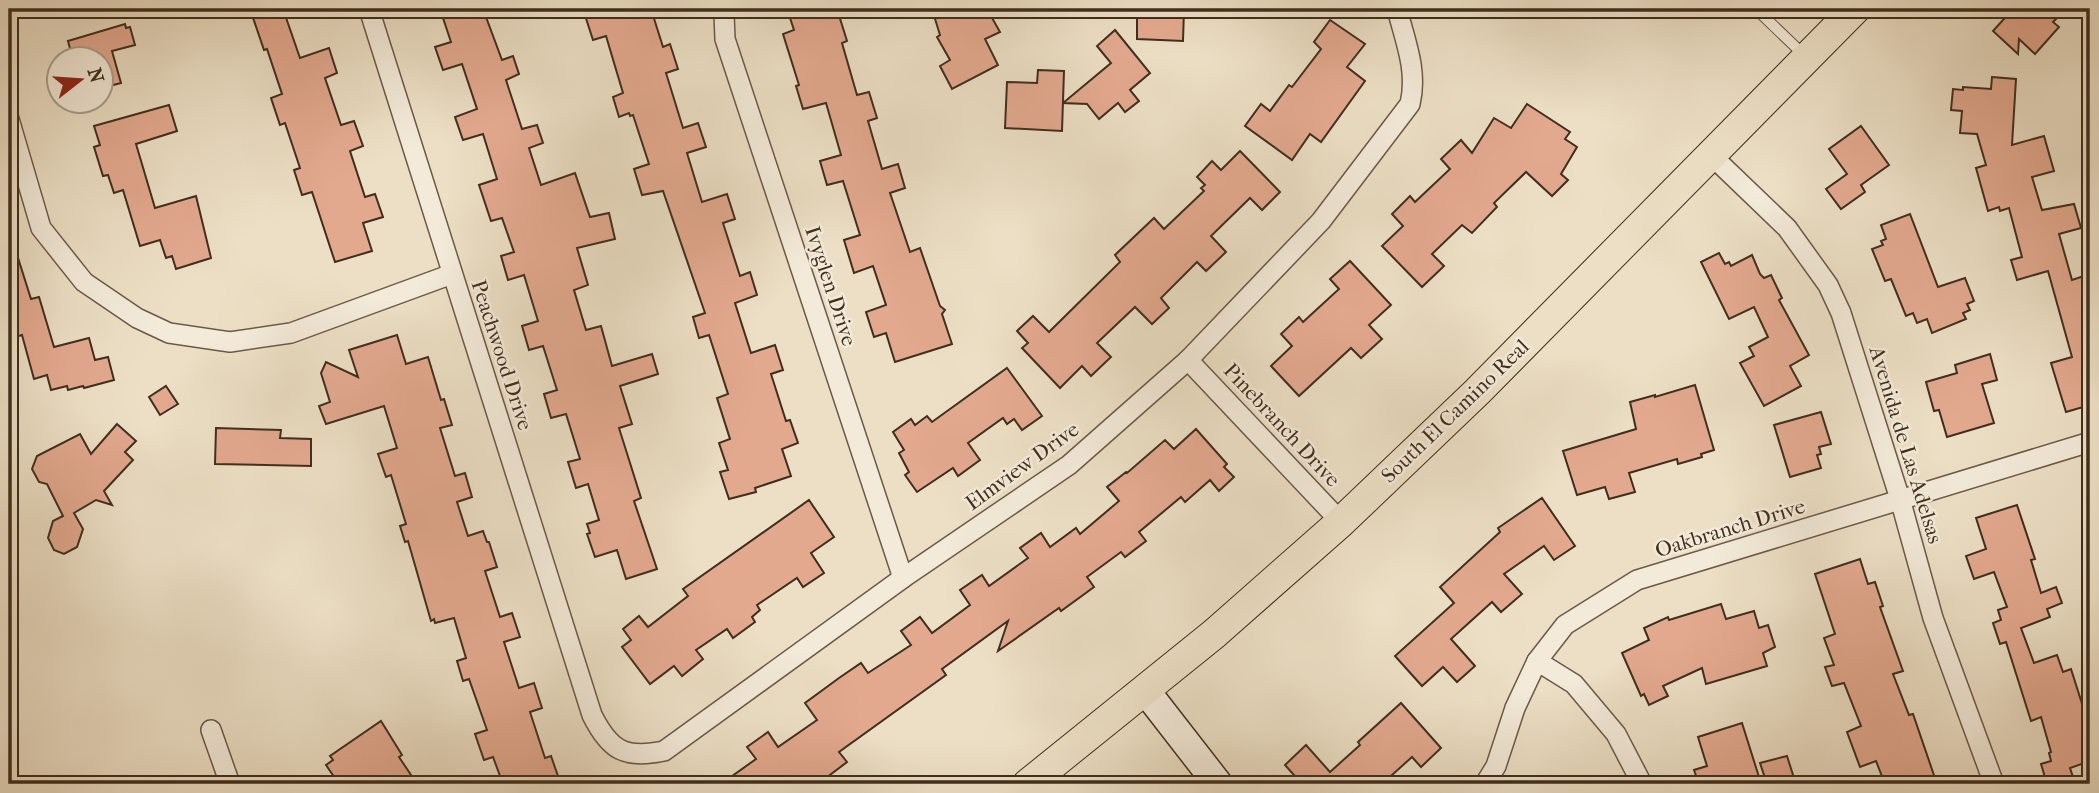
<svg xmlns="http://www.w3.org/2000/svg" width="2099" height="793" font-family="'IM FELL French Canon',serif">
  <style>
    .grass { fill: url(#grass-tufts); stroke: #7e7757; stroke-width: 2 }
    .building { fill: #e3a98f; stroke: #402e1d; stroke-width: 2 }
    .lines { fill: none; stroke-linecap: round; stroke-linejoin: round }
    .lane-casing { stroke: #6b5a47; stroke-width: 12 }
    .street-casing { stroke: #6b5a47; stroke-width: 22 }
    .secondary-casing { stroke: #402e1d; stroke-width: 31 }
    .primary-casing { stroke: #402e1d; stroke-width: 32 }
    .lane { stroke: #f3ead9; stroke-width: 10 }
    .street { stroke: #f3ead9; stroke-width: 19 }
    .secondary { stroke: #f3ead9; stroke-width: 28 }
    .primary { stroke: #ecdfc5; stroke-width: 30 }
    .labels { text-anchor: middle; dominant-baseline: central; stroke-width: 5; stroke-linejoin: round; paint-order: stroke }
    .street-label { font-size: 21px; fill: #402e1d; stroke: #f3ead9 }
  </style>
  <defs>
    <pattern id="grass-tufts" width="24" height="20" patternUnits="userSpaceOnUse" patternTransform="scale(1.75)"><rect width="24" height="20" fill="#bdc091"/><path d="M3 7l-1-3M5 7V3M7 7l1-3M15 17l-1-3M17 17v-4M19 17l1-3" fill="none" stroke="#9b9c76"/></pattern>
  </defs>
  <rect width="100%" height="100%" fill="#ecdfc5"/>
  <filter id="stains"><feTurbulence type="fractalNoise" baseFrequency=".00286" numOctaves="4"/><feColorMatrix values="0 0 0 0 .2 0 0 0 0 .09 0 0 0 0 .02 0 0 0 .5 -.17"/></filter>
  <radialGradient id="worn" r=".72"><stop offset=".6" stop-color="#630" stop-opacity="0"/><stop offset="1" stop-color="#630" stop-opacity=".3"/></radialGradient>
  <polygon class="grass" points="9,9 50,9 9,20"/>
  <g class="building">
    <polygon points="250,9 283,9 300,58 329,48 337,73 325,78 341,125 354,121 363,146 350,151 365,197 375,194 383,217 363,223 372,251 335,262 312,192 302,195 294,170 300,168 285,123 280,125 271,98 282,94 267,49 264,50"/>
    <polygon points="440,9 483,9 502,60 513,56 519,74 506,80 522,129 537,125 543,143 529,148 541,185 575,173 590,217 609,213 615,239 577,248 588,285 574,290 586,330 601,326 612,366 652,354 658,374 620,386 632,424 619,428 641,498 634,501 657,569 626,579 617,550 595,557 587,534 590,533 587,524 599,520 588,484 576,488 568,462 580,459 566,414 551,418 544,394 557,390 543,346 529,350 522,326 538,321 524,275 508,280 501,256 514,252 502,218 491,221 479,185 497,179 483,134 463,140 455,117 477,109 462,64 443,70 435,47 451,42"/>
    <polygon points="583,9 651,9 663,47 670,44 678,69 666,73 683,128 698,123 706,147 687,153 702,202 727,194 735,219 723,223 740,276 750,272 757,295 735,303 751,353 775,345 783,370 771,374 786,421 790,420 798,443 782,449 791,476 755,488 756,492 729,499 720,472 728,470 719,443 730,439 717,398 728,394 709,335 699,338 693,317 705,313 663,191 642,195 634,169 649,164 633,115 630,116 629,113 619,117 613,97 623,93 606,36 593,40"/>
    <polygon points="787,9 837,9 847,41 842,43 857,95 869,92 877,118 868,121 882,169 898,164 905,188 890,193 910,252 920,248 940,306 945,310 942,314 952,344 895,362 886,333 874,337 866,312 886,305 873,266 854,273 844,240 860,235 843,181 827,185 820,161 841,155 826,103 803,109 796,86 799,85 783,34 794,30"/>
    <polygon points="932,9 987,9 1000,32 985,39 998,65 952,89 940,66 950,60 937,37 940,35"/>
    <polygon points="1137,9 1184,9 1183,41 1137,39"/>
    <polygon points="2013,9 2066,9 2053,22 2059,27 2035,54 2019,39 2018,54 1993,31"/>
    <polygon points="1330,20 1365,44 1347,67 1365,81 1321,142 1310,134 1292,160 1245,126 1261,104 1270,111 1289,85 1292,87 1321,49 1314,42"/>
    <polygon points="125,24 126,28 130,27 135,45 112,51 121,83 102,88 102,60 73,60 68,41"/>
    <polygon points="1115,30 1150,73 1130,90 1139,101 1125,112 1118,103 1099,119 1087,104 1063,103 1111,63 1097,46"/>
    <polygon points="1038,70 1064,71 1062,131 1005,128 1007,82 1037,83"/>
    <polygon points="1992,77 2016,79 2012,145 2044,136 2054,171 2032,177 2042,210 2074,204 2081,228 2059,234 2072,280 2090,274 2090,405 2066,412 2051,363 2072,357 2048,271 2017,280 2011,260 2022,257 2009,208 2000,211 1999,207 1988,211 1976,168 1986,165 1977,134 1960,133 1962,111 1951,110 1953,89 1963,90 1963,87 1991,89"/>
    <polygon points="1527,104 1570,132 1565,139 1577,147 1561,174 1568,180 1552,196 1526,172 1494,203 1497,207 1472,233 1462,225 1432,254 1444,266 1422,287 1382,246 1403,226 1392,214 1410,196 1415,202 1450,169 1441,159 1461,140 1472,153 1494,118 1511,128"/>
    <polygon points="169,105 177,131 136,144 155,208 196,196 211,258 176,269 172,256 166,258 160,240 140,246 123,190 114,193 108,175 103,176 94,147 100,145 94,126"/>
    <polygon points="1861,126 1889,165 1861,185 1865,192 1841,209 1826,189 1847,174 1829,149"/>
    <polygon points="1240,151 1280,192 1262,210 1250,198 1211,236 1226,252 1206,271 1197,262 1161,298 1169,308 1152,324 1135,307 1097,343 1111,357 1091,376 1082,366 1060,388 1022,348 1028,343 1017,331 1033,316 1049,332 1120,262 1115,255 1154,218 1164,229 1204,191 1201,188 1205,185 1197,177 1212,161 1221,170"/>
    <polygon points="1910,214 1938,287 1965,278 1974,301 1967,304 1970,310 1963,313 1966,319 1932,333 1927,319 1917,323 1913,313 1906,316 1891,279 1885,281 1872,249 1883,245 1881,241 1886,239 1881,225"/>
    <polygon points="9,242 13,242 31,299 39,297 54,347 89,338 95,360 108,357 114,380 84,388 83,386 68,390 67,386 51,390 47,375 34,379 22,335 9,339"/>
    <polygon points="1719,253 1725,264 1729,262 1731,266 1752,255 1760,274 1764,278 1771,275 1782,298 1779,300 1809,355 1790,366 1801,386 1764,406 1740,363 1754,356 1749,347 1768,337 1754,307 1729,319 1701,262"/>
    <polygon points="1350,261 1391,305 1369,325 1382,339 1361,358 1351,348 1299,396 1271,366 1292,346 1281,334 1299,317 1303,322 1339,289 1330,279"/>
    <polygon points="397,335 406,364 428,357 441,400 444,399 452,425 440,428 455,476 465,473 472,497 457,502 468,536 483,531 487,542 489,542 497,567 485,571 500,617 512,613 520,637 504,642 519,688 534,683 542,708 530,712 545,758 551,756 559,779 545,784 503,784 493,757 484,760 475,734 487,730 469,679 463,681 457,661 466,658 454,618 435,623 434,619 431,621 408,541 405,542 400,526 406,524 391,475 386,477 378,454 397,448 384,406 326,424 319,406 330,402 321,373 326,362 358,377 349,350"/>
    <polygon points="1990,354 1997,380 1982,384 1994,423 1947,437 1939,410 1934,411 1926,382 1957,373 1955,365"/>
    <polygon points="1007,368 1042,416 1022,430 1014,419 1007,424 1003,418 968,443 980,460 958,476 953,468 917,492 905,475 909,472 899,453 904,450 893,432 911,419 915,425 927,416 932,422"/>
    <polygon points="1695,385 1714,450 1701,454 1702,457 1678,464 1677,459 1629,473 1635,492 1609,499 1605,487 1577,495 1563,451 1636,429 1630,402 1655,395 1655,397"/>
    <polygon points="166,386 178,404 160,415 149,397"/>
    <polygon points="1821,412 1831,444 1819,447 1821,454 1817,455 1821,468 1790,477 1774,425"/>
    <polygon points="117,424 136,441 125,452 133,460 104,491 112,505 96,500 74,513 83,529 77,547 64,554 54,550 48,538 53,521 63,516 47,484 39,482 32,469 37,456 80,434 91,454"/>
    <polygon points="216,428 281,430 280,438 311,439 311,466 215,464"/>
    <polygon points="1196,429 1227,464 1224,467 1234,477 1219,491 1210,480 1185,502 1181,497 1139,532 1146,541 1125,557 1121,552 1087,577 1094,587 1061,611 1059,608 998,651 1008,621 942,669 946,675 839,752 847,762 818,784 721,784 756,759 747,747 768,732 778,747 817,720 805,703 839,678 861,663 868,673 911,645 901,631 920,617 932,633 970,605 960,590 982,575 989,586 1028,558 1020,548 1041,533 1050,547 1076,528 1080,534 1119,501 1107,487 1126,472 1127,473 1165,440 1174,449"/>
    <polygon points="1542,498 1575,546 1554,560 1544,546 1504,574 1522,594 1501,612 1492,602 1451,639 1475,666 1457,682 1443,667 1422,686 1395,656 1454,603 1440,587 1500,532 1498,528"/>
    <polygon points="809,500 834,537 811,553 824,573 803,587 797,578 757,605 760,610 752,617 755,622 733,638 727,629 696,650 703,659 682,676 674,666 650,684 622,647 631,640 623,629 639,616 648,627 688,596 683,589"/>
    <polygon points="2017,505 2035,559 2031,560 2041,593 2056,587 2062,603 2047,609 2050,617 2021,628 2034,663 2057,655 2063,672 2071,669 2090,729 2090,761 2070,768 2073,777 2050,784 2047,784 2041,764 2051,761 2049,753 2051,752 2041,717 2031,721 2006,642 2000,644 1993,623 2001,620 1998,610 2007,607 1994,572 1974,579 1966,556 1986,549 1976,518"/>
    <polygon points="1860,559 1868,584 1875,582 1883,606 1880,607 1903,671 1893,674 1909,715 1913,714 1937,784 1885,784 1876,761 1860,767 1847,732 1861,726 1844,683 1832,686 1825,667 1834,665 1824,638 1835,634 1815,574"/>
    <polygon points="1721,604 1726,619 1754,611 1759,628 1768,625 1775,647 1763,653 1767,666 1706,684 1702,668 1663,686 1668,696 1649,705 1644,694 1641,696 1622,653 1649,640 1644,628 1668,617 1669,620"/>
    <polygon points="1401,703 1441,748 1421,767 1412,757 1382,784 1302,784 1285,765 1306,745 1330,772 1360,745 1358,742"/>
    <polygon points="381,721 402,755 399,757 417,784 339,784 326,765 333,760 330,756"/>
    <polygon points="1742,723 1759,777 1736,784 1699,784 1694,770 1707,766 1698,737"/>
    <polygon points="1787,756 1794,778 1767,784 1760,763"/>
  </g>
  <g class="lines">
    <g class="lane-casing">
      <polyline id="lane" points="1756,9 1804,55"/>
    </g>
    <g class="street-casing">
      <g id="street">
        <path d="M369,9L592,715C610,751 625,759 664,751L903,578L1069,465L1188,360L1321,221L1410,104C1418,71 1405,40 1397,9"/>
        <polyline points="727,9 724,14 725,39 903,578"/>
        <polyline points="9,119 41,228 84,282 137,318 169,333 230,342 291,333 452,274"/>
        <polyline points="1712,156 1787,228 1828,285 1841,313 1900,499 1933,618 1994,784"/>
        <polyline points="1188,360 1341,522"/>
        <polyline points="1537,661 1574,684 1616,734 1642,784"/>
        <polyline points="211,730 230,784"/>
        <polyline points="1485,784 1496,766 1515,708 1537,661 1565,625 1637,580 2090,442"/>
      </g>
    </g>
    <g class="secondary-casing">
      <polyline id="secondary" points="1145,690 1218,784"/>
    </g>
    <g class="primary-casing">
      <polyline id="primary" points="1028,784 1214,634 1341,522 1477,392 1855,9"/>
    </g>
    <use href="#lane" class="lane"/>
    <use href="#street" class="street"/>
    <use href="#secondary" class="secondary"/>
    <use href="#primary" class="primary"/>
  </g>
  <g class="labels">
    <g class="street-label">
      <text transform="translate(831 286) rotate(72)">Ivyglen Drive</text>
      <text transform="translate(502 355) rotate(72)">Peachwood Drive</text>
      <text transform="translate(1455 411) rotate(-44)">South El Camino Real</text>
      <text transform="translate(1282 425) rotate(47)">Pinebranch Drive</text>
      <text transform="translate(1906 445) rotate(73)">Avenida de Las Adelsas</text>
      <text transform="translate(1022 466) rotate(-36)">Elmview Drive</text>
      <text transform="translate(1730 528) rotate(-17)">Oakbranch Drive</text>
    </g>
  </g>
  <rect width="2099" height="793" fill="none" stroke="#ecdfc5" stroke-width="35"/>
  <rect x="10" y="10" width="2078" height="772" fill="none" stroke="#402e1d" stroke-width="3.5"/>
  <rect x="18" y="18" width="2064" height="758" fill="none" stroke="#402e1d" stroke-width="2"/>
  <g transform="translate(80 80) rotate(73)"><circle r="33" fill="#f3ead9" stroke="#ab9f8e" stroke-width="2"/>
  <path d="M0-5L12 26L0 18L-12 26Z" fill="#8f2418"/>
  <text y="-10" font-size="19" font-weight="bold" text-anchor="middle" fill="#402e1d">N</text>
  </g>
  <rect width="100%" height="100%" filter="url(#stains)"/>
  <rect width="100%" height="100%" fill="url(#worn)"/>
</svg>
